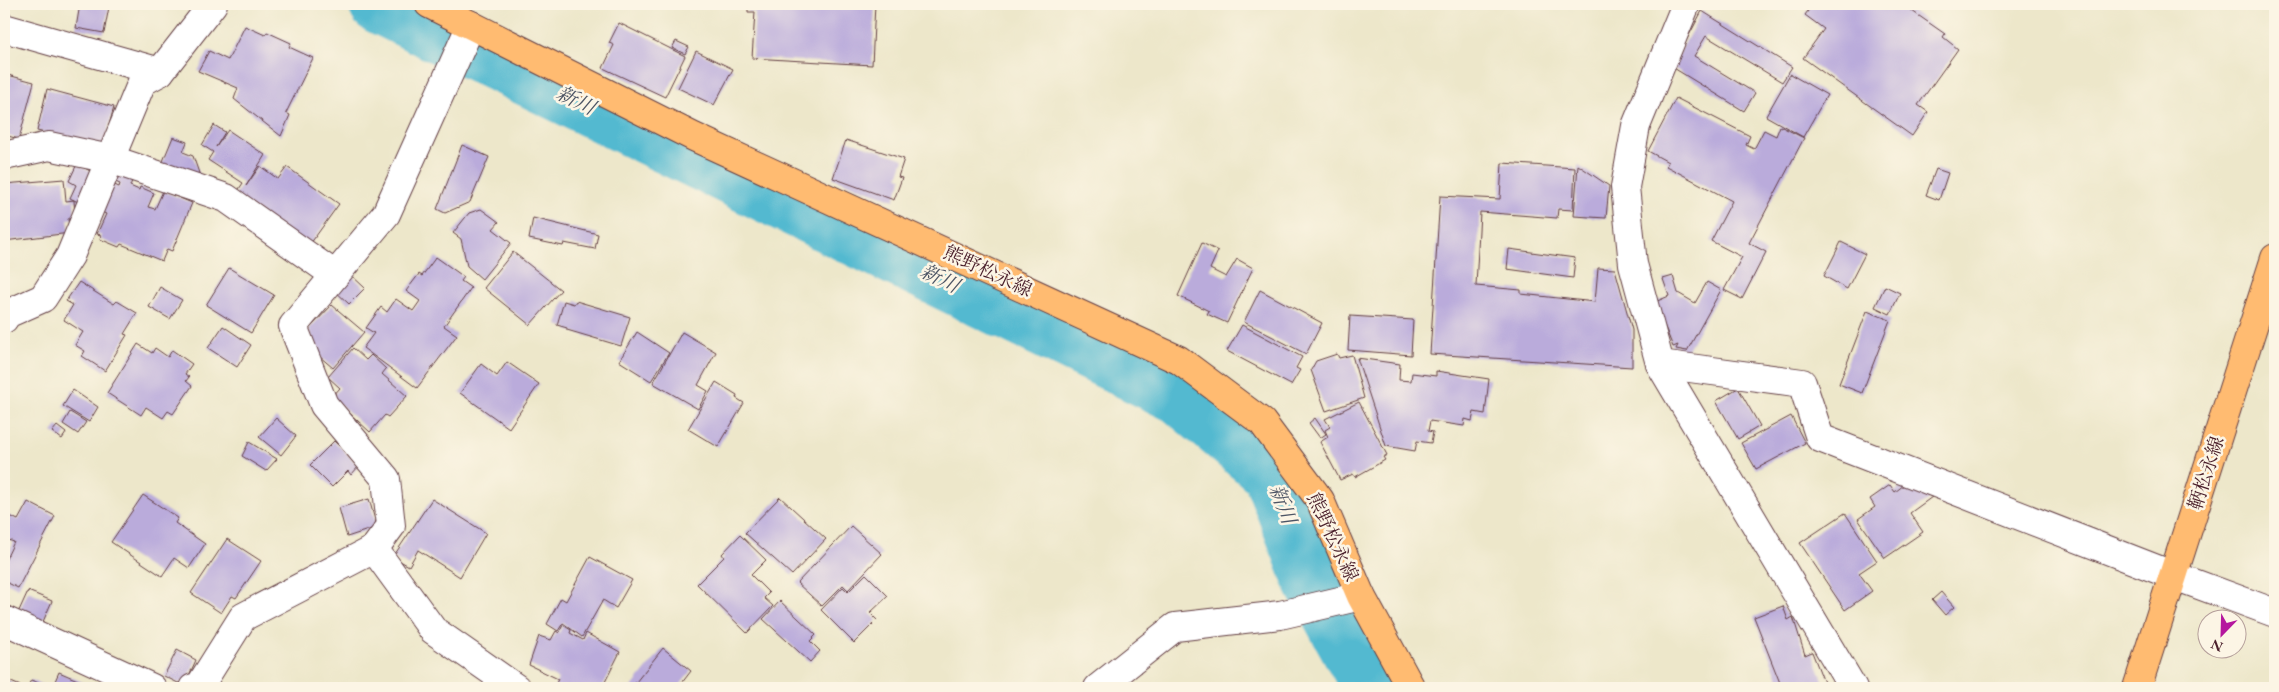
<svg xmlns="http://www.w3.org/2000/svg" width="2279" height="692" font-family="'EB Garamond','Noto Serif JP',serif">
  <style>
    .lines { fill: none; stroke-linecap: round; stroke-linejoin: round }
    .river { stroke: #52b9d0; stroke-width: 59 }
    .building { fill: #baabdb }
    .minor-casing { stroke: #623d43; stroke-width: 30 }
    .major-casing { stroke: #623d43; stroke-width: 30 }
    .minor { stroke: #fff; stroke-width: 28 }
    .major { stroke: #ffbb71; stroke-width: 28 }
    .labels { text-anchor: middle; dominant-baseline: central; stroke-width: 5; stroke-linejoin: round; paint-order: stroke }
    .street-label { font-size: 19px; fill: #4a1f2b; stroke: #fcf5e5 }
    .water-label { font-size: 20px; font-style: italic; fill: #4d5565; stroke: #fcf5e5 }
  </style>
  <rect width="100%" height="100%" fill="#fcf5e5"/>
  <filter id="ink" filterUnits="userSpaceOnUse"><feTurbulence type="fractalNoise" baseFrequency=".02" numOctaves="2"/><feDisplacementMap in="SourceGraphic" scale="10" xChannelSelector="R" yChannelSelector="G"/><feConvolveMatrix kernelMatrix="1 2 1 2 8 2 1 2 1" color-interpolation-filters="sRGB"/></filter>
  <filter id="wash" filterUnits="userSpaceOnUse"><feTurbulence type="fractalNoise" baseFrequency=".0096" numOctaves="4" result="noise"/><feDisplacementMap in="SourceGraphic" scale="20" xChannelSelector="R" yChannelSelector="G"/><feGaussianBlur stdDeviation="1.12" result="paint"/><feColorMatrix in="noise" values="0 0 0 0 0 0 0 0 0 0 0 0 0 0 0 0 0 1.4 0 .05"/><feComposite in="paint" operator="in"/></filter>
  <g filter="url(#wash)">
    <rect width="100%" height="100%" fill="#ede7ca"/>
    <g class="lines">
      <polyline class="river" points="378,4 1180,395 1271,472 1314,583 1372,688"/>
    </g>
    <g id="blocks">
      <g class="building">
        <polygon points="80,4 109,7 104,33 76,28"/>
        <polygon points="748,4 875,4 872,65 752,58 755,12 748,12"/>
        <polygon points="1813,4 1902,4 1945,34 1943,37 1958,49 1918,105 1928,112 1912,136 1803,58 1824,29 1805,15"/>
        <polygon points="1702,11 1792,67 1782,82 1706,36 1694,56 1755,93 1744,111 1672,67"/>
        <polygon points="619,23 685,56 665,97 603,68 614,45 609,43"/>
        <polygon points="245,26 265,35 267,32 291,43 289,47 313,58 286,113 290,115 281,136 234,99 238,88 198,71 209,51 228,60"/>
        <polygon points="676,41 689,47 685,54 672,48"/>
        <polygon points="696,51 733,69 714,105 678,88"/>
        <polygon points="4,74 34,82 19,139 4,135"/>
        <polygon points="1790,74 1827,95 1803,137 1766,116"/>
        <polygon points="47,89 114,107 103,147 37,131"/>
        <polygon points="1676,98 1750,136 1746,145 1754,149 1764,130 1776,136 1780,126 1804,138 1749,243 1766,252 1742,299 1724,290 1742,257 1711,241 1732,201 1666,166 1668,162 1648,151"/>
        <polygon points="214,125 225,132 216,147 228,130 265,155 246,186 260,166 278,179 287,167 339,204 308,247 235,195 243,183 208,160 213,152 202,145"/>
        <polygon points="173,137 187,142 183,152 193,156 200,176 161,166"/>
        <polygon points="846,140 904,159 898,177 902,178 894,200 833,178"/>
        <polygon points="462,145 489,157 470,202 445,213 437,209"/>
        <polygon points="120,160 137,168 130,186 139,190 140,187 154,193 148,207 155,209 163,191 192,203 172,251 167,249 162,261 121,244 119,247 100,239 101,235 97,234 106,214 98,210 110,183 119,187 120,184 111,180"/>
        <polygon points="1502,163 1575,168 1573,210 1558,209 1557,218 1480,212 1476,286 1521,290 1521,294 1595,302 1598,268 1615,269 1632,330 1632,367 1430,354 1440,196 1500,199"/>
        <polygon points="77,164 96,174 82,204 70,198 76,185 69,181"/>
        <polygon points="1578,165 1609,186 1606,218 1574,216"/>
        <polygon points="1936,169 1948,173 1939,200 1926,195"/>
        <polygon points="64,179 66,201 74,200 75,218 68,219 70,233 4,241 4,184"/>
        <polygon points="481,209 499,222 493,229 511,243 482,279 467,266 461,239 453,233 469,213"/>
        <polygon points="533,218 598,234 595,249 564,243 563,246 529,239"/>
        <polygon points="1841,242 1865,254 1847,289 1824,276"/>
        <polygon points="1202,243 1218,251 1210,269 1226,277 1237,259 1253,268 1227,323 1207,314 1209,311 1178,296"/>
        <polygon points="1509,249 1575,258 1573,278 1507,269"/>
        <polygon points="513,252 561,290 530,325 484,288"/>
        <polygon points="436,257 464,277 461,281 471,288 444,326 457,335 417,388 363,348 374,333 366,328 381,307 387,312 396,299 413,311 420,301 406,291 419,274 422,276"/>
        <polygon points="229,268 274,295 251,333 206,305"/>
        <polygon points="349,273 365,288 349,304 333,289"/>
        <polygon points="1673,276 1678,293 1695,303 1707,282 1721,290 1687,351 1676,349 1678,345 1673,347 1655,302 1669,296 1663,279"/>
        <polygon points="79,282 114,304 117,301 137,313 124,334 127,335 105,371 82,356 85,351 75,345 83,332 64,320 73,305 66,301"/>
        <polygon points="1885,286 1900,293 1890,314 1875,307"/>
        <polygon points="160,287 182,300 170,319 149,307"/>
        <polygon points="1260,290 1322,323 1306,354 1244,322"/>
        <polygon points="564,301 574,304 576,301 630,317 621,346 567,330 567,328 557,325"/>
        <polygon points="332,305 364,332 333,368 319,356 309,329"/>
        <polygon points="1867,311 1890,320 1862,393 1839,384"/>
        <polygon points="1350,316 1413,320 1411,355 1348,350"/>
        <polygon points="1242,325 1302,357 1296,368 1300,370 1291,385 1227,351"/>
        <polygon points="223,326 251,345 237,367 208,348"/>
        <polygon points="637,332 669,353 651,381 619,361"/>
        <polygon points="682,332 716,352 698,385 708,391 698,409 653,383"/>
        <polygon points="138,344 152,353 155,348 168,357 172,350 192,364 185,374 189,377 186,381 192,386 173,414 168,411 163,418 146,407 141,415 107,393"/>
        <polygon points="353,348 366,360 371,355 386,369 382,374 407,396 388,417 385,415 370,432 332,397 340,388 328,377"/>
        <polygon points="1337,354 1339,358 1352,355 1364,398 1326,411 1311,370 1316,361"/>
        <polygon points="1357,358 1400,364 1399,380 1411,381 1412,373 1436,376 1436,371 1489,379 1485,414 1474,412 1472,421 1465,419 1464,426 1430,421 1428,431 1433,432 1431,443 1417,441 1415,451 1386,446"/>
        <polygon points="507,362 539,384 509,428 460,393 481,364 497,376"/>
        <polygon points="716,382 737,395 736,398 744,403 718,447 688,429"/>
        <polygon points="1738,388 1760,426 1738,439 1716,401"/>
        <polygon points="73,390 98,407 89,422 63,406"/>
        <polygon points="1359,402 1387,455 1383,457 1385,460 1355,477 1353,474 1340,480 1320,442 1328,437 1325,430 1330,427 1325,419"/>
        <polygon points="70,412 86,422 78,434 63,424"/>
        <polygon points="1791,416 1805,443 1756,469 1741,443"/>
        <polygon points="276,418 296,436 281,455 259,437"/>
        <polygon points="1315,418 1326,434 1320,438 1309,423"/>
        <polygon points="57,426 66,433 62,439 52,432"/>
        <polygon points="334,441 359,466 351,475 348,471 332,487 310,465"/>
        <polygon points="249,442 277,459 266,471 242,456"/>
        <polygon points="1890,485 1895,492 1904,485 1932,497 1910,513 1923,532 1885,558 1858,519 1875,507 1870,499"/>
        <polygon points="143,495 178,518 175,523 205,544 189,568 174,558 162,576 111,542"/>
        <polygon points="780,497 826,539 792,575 745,533"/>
        <polygon points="369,499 377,527 347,537 339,508"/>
        <polygon points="432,499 486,533 460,577 418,550 409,566 393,557"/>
        <polygon points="28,502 55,516 18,588 4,581 4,563 14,542 8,540 4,550 4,513 18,520"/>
        <polygon points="1845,513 1877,561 1859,573 1872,591 1845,610 1800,543"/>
        <polygon points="851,526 882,554 848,590 843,585 822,606 797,583"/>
        <polygon points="740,535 766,560 751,575 769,593 764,598 773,606 747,633 697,584 724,557 722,554"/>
        <polygon points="227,539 261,561 236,598 232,596 221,613 191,593"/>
        <polygon points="590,557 632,580 616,608 603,600 582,637 563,623 558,631 547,624 561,598 566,601"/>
        <polygon points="866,574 888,596 870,613 877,620 854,643 821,610 843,587 848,592"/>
        <polygon points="28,591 52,601 42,624 18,613"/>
        <polygon points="1941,592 1954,607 1945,615 1932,600"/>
        <polygon points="780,601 816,635 810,641 820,651 810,662 763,619"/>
        <polygon points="1783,606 1788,620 1793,617 1805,655 1812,652 1825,685 1817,688 1782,688 1754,617"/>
        <polygon points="563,625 571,630 570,633 583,640 586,633 620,652 602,688 554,688 558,679 529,665 539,636 551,640 556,631 559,633"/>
        <polygon points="663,648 691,671 678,688 634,688 632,687"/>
        <polygon points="177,650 196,660 186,682 178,683 164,676"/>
        <polygon points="59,672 96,688 52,688"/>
        <polygon points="4,679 25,688 4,688"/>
        <polygon points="31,680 51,688 27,688"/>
      </g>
    </g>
  </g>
  <g filter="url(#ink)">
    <use href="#blocks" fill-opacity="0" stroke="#623d43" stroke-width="1"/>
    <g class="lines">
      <g class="minor-casing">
        <g id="minor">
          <polyline points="1686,4 1636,126 1625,187 1633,264 1660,364 1853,688"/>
          <polyline points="4,28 160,72 213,4"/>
          <polyline points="4,156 49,146 110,159 226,198 335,275"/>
          <polyline points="4,319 7,314 43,298 70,256 142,82 160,72"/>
          <polyline points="1660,364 1802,383 1820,438 2172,575 2275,613"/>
          <polyline points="374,549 391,526 386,479 324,405 293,326 386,214 471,25"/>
          <polyline points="4,620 152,688"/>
          <polyline points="193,688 199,687 243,617 374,549 433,630 516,688"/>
          <polyline points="1098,688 1175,627 1280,615 1361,596"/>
        </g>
      </g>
      <g class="major-casing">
        <g id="major">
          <polyline points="429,4 694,137 1179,360 1262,422 1320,500 1361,596 1411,688"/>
          <polyline points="2137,688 2275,258"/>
        </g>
      </g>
      <use href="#minor" class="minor"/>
      <use href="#major" class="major"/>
    </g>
  </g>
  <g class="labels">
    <g class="street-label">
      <text transform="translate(988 271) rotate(25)">熊野松永線</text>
      <text transform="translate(2206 473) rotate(-72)">鞆松永線</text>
      <text transform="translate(1333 537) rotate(65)">熊野松永線</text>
    </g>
    <g class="water-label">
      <text transform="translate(576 100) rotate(26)">新川</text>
      <text transform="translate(940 278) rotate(26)">新川</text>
      <text transform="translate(1283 504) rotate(69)">新川</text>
    </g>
  </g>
  <rect width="2279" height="692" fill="none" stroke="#fcf5e5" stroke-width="20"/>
  <g transform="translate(2222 634) rotate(203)"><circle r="24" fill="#fcf5e5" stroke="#b59f9b"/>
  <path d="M0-4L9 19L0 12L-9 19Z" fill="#b5179e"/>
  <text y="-8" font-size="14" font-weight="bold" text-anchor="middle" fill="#4a1f2b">N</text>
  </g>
</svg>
